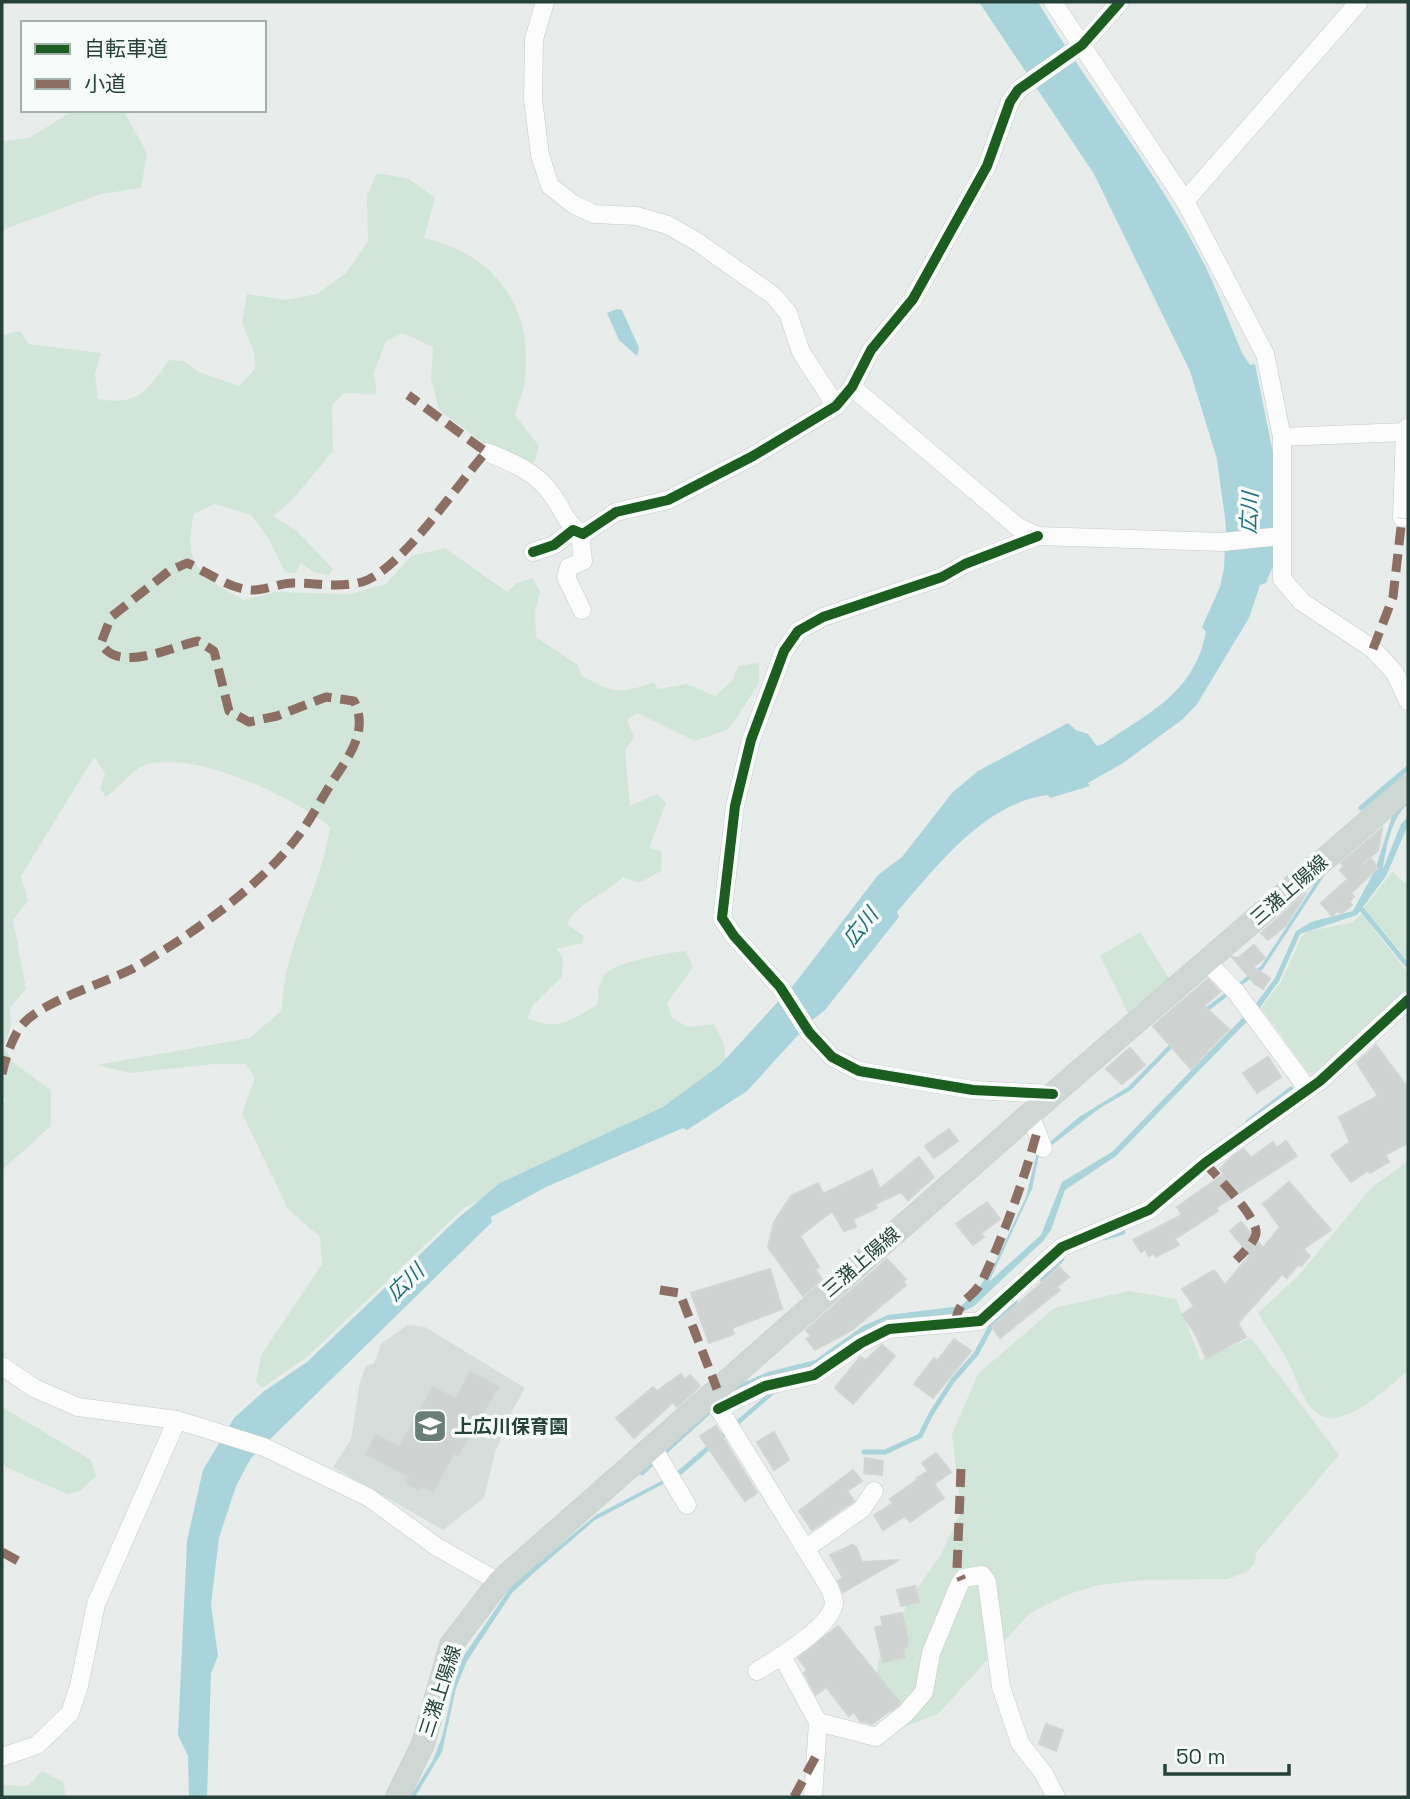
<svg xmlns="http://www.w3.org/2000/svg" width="1410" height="1799" font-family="'Space Grotesk','Noto Sans JP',sans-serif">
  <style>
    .built { fill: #d6dedb }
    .green { fill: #d1e6d8 }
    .water { fill: #a9d4db }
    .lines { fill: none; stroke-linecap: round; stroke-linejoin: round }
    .stream { stroke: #a9d4db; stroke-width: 5 }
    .building { fill: #cfd4d2; stroke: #d1d6d4; stroke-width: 2 }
    .minor-casing { stroke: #c5cac8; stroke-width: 19 }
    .major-casing { stroke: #c3ccc9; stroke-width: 24 }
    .minor { stroke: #fcfcfc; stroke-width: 18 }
    .major { stroke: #cfd7d5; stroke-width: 23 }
    .quiet { stroke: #8d6e63; stroke-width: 9; stroke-dasharray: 18 9; stroke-linecap: butt }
    .cycleway-casing { stroke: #f7fbf9; stroke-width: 15 }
    .cycleway { stroke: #1b5e20; stroke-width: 10 }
    .labels { text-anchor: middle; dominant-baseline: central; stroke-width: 7; stroke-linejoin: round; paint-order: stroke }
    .street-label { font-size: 19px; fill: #24423a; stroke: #f7fbf9 }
    .poi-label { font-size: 19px; font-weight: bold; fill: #24423a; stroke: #f7fbf9; text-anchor: start }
    .water-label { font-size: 21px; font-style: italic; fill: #1c6f80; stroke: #f7fbf9 }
  </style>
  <rect width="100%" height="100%" fill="#e8edeb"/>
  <polygon class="built" points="407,1325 425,1327 525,1388 512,1411 495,1453 484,1498 443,1530 333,1467 351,1440 360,1381 366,1366 374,1363 381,1344"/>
  <g class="green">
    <polygon points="74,110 123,110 147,153 141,188 101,194 2,230 2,141 29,138"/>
    <path d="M377,173L409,179L435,198L424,238C494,254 534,306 525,379C524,391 518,404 515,415L539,446L534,463L490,448L439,410L431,379L433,347L402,333L386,341L374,373L377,394L344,393L332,405L333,451L292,500L273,516L296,530L333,569L329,575L313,572L301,563L296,573L285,572L269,539L251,515L215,504L194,514C182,566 201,577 244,600L275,592L350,594L386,584L411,556L445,548L507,592L517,583L532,578L540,591L535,612L536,637L578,665L581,675C612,694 621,694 654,682L658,689L687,684L715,696L733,680L738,666L759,663V683L729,729L695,741L637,713L627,720L634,737L625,751L630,806L657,794L666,803L649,848L662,851L661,871L639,883L623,877C605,895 579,901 567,924L584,936L582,943L556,949L563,957L562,977L534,1004L527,1018C557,1032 572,1020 598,1004C598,994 598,981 606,973C620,961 667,953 686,951L693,967L667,1003L672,1018L688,1027L714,1024L724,1044L727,1070L578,1158L527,1175L464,1208L307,1357L262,1388L256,1382L261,1355L322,1264L320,1237L288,1209L242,1113L255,1078L246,1064H215L130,1073L97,1065L250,1038L282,1010C283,947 321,889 330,827C295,798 182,743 139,768C131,773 116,790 106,797L100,788L105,774L94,757L21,876L28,901L13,920L26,989L10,1008L11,1026L4,1047L14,1063L51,1090V1126L2,1170V1105L6,1100L2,1096V335L20,331L29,344L101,353L95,374L98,399C139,406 147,390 169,360L184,361L199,372L239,386L255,369L254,352L242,323L247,294L286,300L317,294L346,273L368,242L367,195Z"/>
    <polygon points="1392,872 1408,885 1408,960 1364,908"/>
    <polygon points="1362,914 1408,973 1408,991 1316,1074 1308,1072 1261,1008 1281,982 1302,936 1309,931 1351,923"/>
    <polygon points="1140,932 1169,978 1128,1013 1100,956"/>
    <path d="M1408,1161V1371C1390,1385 1371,1404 1351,1413C1312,1430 1304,1397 1292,1370C1283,1350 1269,1332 1258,1313L1298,1276L1371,1188Z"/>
    <polygon points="1129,1291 1176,1299 1201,1360 1251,1338 1339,1455 1256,1553 1255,1564 1246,1572 1228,1579 1143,1580 1099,1585 1069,1594 1030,1613 938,1714 909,1725 892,1715 878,1686 876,1678 880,1655 912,1596 940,1556 961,1512 952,1434 978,1374 1054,1308"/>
    <polygon points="2,1407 91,1460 96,1476 80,1491 67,1494 6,1467 2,1460"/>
    <polygon points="42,1771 63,1782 66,1797 2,1797 2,1785 28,1786"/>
  </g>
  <g class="water">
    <path d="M979,2H1038C1089,88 1153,166 1199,254C1216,286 1228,320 1242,353L1250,365L1255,364L1274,458L1273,566L1266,583L1260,585L1249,618L1197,704L1183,719L1123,763L1088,783L1090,786L1050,798L1048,795C984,803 937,866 897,912L899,917L825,1010L810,1022L747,1091L687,1130L683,1128L546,1187L491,1217L492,1222L251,1458L236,1486L219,1538L211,1604L218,1656L211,1673L207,1797H189L188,1756L178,1735L187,1541L203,1470L234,1418L263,1392L307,1362L457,1219L500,1183L663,1107L720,1065L796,982L878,875L902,857L952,793L978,771L1068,723L1076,730L1088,734L1097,746L1103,744C1150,712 1194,693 1206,632L1202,627L1220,587L1224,568L1226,526L1217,459L1190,371L1094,174Z"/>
    <polygon points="617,309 622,310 639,348 637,356 619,340 607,313"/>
    <path d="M1408,798V804C1391,818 1386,848 1383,869L1401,824L1408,817V825L1386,876L1357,915L1300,934L1279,981L1259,1009L1116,1156L1065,1190L1051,1230L1043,1241L974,1306L961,1313L890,1322L817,1364L792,1374L774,1394L682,1474L595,1520L537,1570L512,1593L467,1661L456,1688L442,1752L415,1797H410L433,1760L442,1737L459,1663L512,1585L596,1515L673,1475L766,1395L729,1397L642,1476L638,1472L731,1388L768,1372L815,1360L863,1326L888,1315L961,1306L977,1291L996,1261L1026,1197L1037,1153L1079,1117L1128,1087L1205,1008L1261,966L1325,868L1328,870L1263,969L1207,1012L1131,1090L1100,1108L1039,1155L1032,1189L989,1282L1041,1235L1062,1182L1112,1152L1255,1005L1275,978L1296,931L1311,922L1353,911L1375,870L1394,810Z"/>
  </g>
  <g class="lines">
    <g class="stream">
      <polyline points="1361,808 1408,768"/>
      <polyline points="1359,906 1408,966"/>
      <polyline points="1248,1122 1291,1089"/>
      <polyline points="1104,1238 1123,1232"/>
      <polyline points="1042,1279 1062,1259"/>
      <polyline points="864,1452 885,1452 920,1436 931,1414 953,1380 976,1354 995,1319 1015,1302"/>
    </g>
  </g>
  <g class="building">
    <polygon points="1382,828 1378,851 1362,863 1364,865 1371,859 1378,868 1351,893 1354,897 1349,902 1352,905 1341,914 1338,911 1332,916 1321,903 1348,879 1340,870 1344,866 1341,863"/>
    <polygon points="1306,893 1286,925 1268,940 1261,933"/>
    <polygon points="1254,945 1265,958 1253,967 1270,978 1263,989 1255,984 1232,957 1238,958"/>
    <polygon points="1208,979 1220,992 1204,1006 1229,1029 1191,1069 1153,1026"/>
    <polygon points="1376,1045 1408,1088 1408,1143 1385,1155 1389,1162 1370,1173 1369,1170 1351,1182 1331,1155 1350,1142 1339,1117 1378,1096 1357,1063"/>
    <polygon points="1130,1048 1145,1065 1122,1084 1106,1069"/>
    <polygon points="1268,1057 1281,1077 1257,1093 1243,1073"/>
    <polygon points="949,1129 958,1141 934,1158 925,1146"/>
    <polygon points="1286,1141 1297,1156 1216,1208 1218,1211 1175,1239 1179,1245 1156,1257 1154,1253 1149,1256 1145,1249 1141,1252 1133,1240 1182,1215 1177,1207 1224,1174 1220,1169 1232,1157 1244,1149 1251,1158 1273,1142 1277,1148"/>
    <polygon points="919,1157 934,1177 908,1200 901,1192 875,1204 877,1208 853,1219 856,1227 844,1231 832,1211 800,1236 819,1267 815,1269 822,1279 803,1296 768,1247 774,1222 791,1196 818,1183 823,1194 872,1170 880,1189"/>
    <polygon points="1289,1182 1331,1230 1303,1249 1310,1256 1301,1266 1299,1264 1287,1278 1282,1274 1238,1323 1246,1337 1206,1358 1195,1333 1182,1315 1194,1306 1182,1289 1214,1270 1225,1285 1250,1255 1230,1231 1241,1222 1263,1248 1280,1227 1263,1204"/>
    <polygon points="987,1202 1000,1219 981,1233 984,1237 973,1245 956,1224"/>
    <polygon points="887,1259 906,1279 903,1281 906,1285 852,1330 815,1350 807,1339 811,1336 806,1330"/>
    <polygon points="1059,1267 1069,1277 1057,1287 1060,1290 1000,1338 992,1327"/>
    <polygon points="770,1269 782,1309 732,1328 734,1334 709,1343 691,1293"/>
    <polygon points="954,1339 971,1351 933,1398 914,1384 934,1358 937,1361"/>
    <polygon points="882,1345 895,1356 853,1404 835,1388 860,1357 866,1360"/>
    <polygon points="470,1372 498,1387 458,1455 454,1453 433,1492 421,1486 418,1490 406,1483 409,1477 366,1454 376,1435 399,1447 433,1387 456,1399"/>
    <polygon points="681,1374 685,1380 690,1375 700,1386 677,1407 673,1402 634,1438 616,1418 653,1387 657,1391"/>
    <polygon points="716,1426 757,1493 745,1501 700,1436"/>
    <polygon points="774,1432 789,1460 774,1470 757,1442"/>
    <polygon points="936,1453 951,1472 934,1484 944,1498 910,1522 905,1516 883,1530 874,1515 893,1503 890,1499 920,1478 917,1478 928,1471 922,1463"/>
    <polygon points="865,1458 883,1461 882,1475 864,1473"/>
    <polygon points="853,1470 862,1481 847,1491 854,1501 812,1530 799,1511"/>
    <polygon points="852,1545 856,1547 862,1562 899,1560 843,1592 838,1581 843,1578 830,1555"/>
    <polygon points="915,1586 919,1602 901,1606 897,1590"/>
    <polygon points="902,1613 908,1641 907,1647 903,1648 905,1657 883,1662 875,1627 883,1626 881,1617"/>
    <polygon points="838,1626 900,1703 872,1724 860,1721 854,1712 849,1716 826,1687 816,1695 804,1673 807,1670 798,1658"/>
    <polygon points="1046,1724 1063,1730 1056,1751 1039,1744"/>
  </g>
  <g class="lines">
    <g class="minor-casing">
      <g id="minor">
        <polyline points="545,2 534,39 533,99 540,155 550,186 573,204 594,214 636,216 668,225 696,241 774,296 788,313 801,352 836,406"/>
        <polyline points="1053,2 1185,201 1265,354 1282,437 1282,579 1302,602 1373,649 1395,673 1408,701"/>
        <polyline points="1185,201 1359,2"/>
        <polyline points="852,387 1018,527 1038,536 1223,542 1281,536"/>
        <polyline points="1282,437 1405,432"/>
        <path d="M486,452C512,462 537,472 553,496C563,510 567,526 583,534L616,512L668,500L753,456L836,406L852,387L871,350L913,299L987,166L1010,102L1018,90L1082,45L1120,2"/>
        <polyline points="1402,518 1405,432 1408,427"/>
        <polyline points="580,533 583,561 569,567 566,577 582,610"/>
        <polyline points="1038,536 965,564 942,577 823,617 798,631 784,651 751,740 735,806 722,918 734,936 780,987 809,1032 832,1057 859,1071 973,1090 1053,1094"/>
        <polyline points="533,552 554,545 573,530"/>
        <polyline points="1206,961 1236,992 1307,1088"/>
        <polyline points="1030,1114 1043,1148"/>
        <polyline points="2,1366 34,1388 78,1407 177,1420 264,1447 368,1497 437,1547 499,1582"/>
        <path d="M713,1399L829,1587C831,1592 834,1598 834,1603C832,1626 776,1660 757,1671"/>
        <polyline points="718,1409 765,1386 814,1375 861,1343 889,1329 980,1321 1062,1247 1149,1210 1205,1163 1320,1081 1408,1000"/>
        <polyline points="652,1446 687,1505"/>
        <polyline points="805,1549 862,1509 874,1491"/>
        <polyline points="782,1656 818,1722 813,1797"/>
        <polyline points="818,1722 876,1737 906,1713 924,1692 931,1653 960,1583 964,1578 982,1575 987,1582 1001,1687 1020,1743 1044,1774 1056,1797"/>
        <polyline points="2,1757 37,1745 70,1713 79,1686 96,1604 177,1420"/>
      </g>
    </g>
    <g class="major-casing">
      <polyline id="major" points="397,1797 423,1744 451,1645 499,1582 1053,1094 1408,787"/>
    </g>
    <use href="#minor" class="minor"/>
    <use href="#major" class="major"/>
    <g class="quiet">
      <polyline points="1373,649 1393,597 1402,518"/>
      <path d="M2,1074C5,1060 12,1037 22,1025C42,1001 103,984 134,968C187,938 257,889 295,840C309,823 320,801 332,782C349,756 369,731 354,701L326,697L277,716L249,722L229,711L214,651L198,641C171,647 117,674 101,643L111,617L169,571L187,563C208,572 227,588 251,590C264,591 279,583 293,583C316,583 338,588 362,582C400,571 457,485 486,452L408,395"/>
      <path d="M1205,1163C1216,1176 1259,1218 1256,1234C1254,1243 1243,1253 1236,1260"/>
      <polyline points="660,1290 679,1293 682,1299 717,1389"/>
      <path d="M955,1323C960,1295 973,1300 983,1279C1005,1232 1023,1183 1037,1132"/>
      <polyline points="961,1469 957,1569 962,1580"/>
      <polyline points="2,1552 20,1562"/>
      <polyline points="794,1797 816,1756"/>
    </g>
    <g class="cycleway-casing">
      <g id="cycleway">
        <polyline points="1038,536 965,564 942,577 823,617 798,631 784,651 751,740 735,806 722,918 734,936 780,987 809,1032 832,1057 859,1071 973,1090 1053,1094"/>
        <polyline points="533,552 554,545 573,530 583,534 616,512 668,500 753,456 836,406 852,387 871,350 913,299 987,166 1010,102 1018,90 1082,45 1120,2"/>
        <polyline points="718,1409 765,1386 814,1375 861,1343 889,1329 980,1321 1062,1247 1149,1210 1205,1163 1320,1081 1408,1000"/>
      </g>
    </g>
    <use href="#cycleway" class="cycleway"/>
  </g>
  <defs>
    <g id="school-square" transform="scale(1.75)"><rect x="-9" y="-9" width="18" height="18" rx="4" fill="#697e78" stroke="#f7fbf9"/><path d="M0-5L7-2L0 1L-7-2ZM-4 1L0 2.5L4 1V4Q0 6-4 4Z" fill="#fff"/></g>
  </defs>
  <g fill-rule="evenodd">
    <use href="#school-square" x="430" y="1426"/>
  </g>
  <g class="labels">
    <g class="street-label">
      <text transform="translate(1289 890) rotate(-41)">三潴上陽線</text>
      <text transform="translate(861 1262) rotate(-41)">三潴上陽線</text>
      <text transform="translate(440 1691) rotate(-72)">三潴上陽線</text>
    </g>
    <g class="poi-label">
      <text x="454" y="1426">上広川保育園</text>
    </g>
    <g class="water-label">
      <text transform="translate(1249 513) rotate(-87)">広川</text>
      <text transform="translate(860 927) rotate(-51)">広川</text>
      <text transform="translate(405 1282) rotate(-44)">広川</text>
    </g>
  </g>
  <rect width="1410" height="1799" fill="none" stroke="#24423a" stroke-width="7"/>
  <rect x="21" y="21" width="245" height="91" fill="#f7fbf9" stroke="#a3b1ad" stroke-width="2"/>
  <rect x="35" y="44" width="35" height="10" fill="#1b5e20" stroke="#a3b1ad" stroke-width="2"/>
  <text x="84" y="56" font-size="21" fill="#24423a">自転車道</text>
  <rect x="35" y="79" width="35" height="10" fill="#8d6e63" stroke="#a3b1ad" stroke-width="2"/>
  <text x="84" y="91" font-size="21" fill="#24423a">小道</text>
  <path d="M1165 1764v10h124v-10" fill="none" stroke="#24423a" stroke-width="3.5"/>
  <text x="1176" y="1764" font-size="21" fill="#24423a" stroke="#f7fbf9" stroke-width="5" paint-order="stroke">50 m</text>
</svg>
